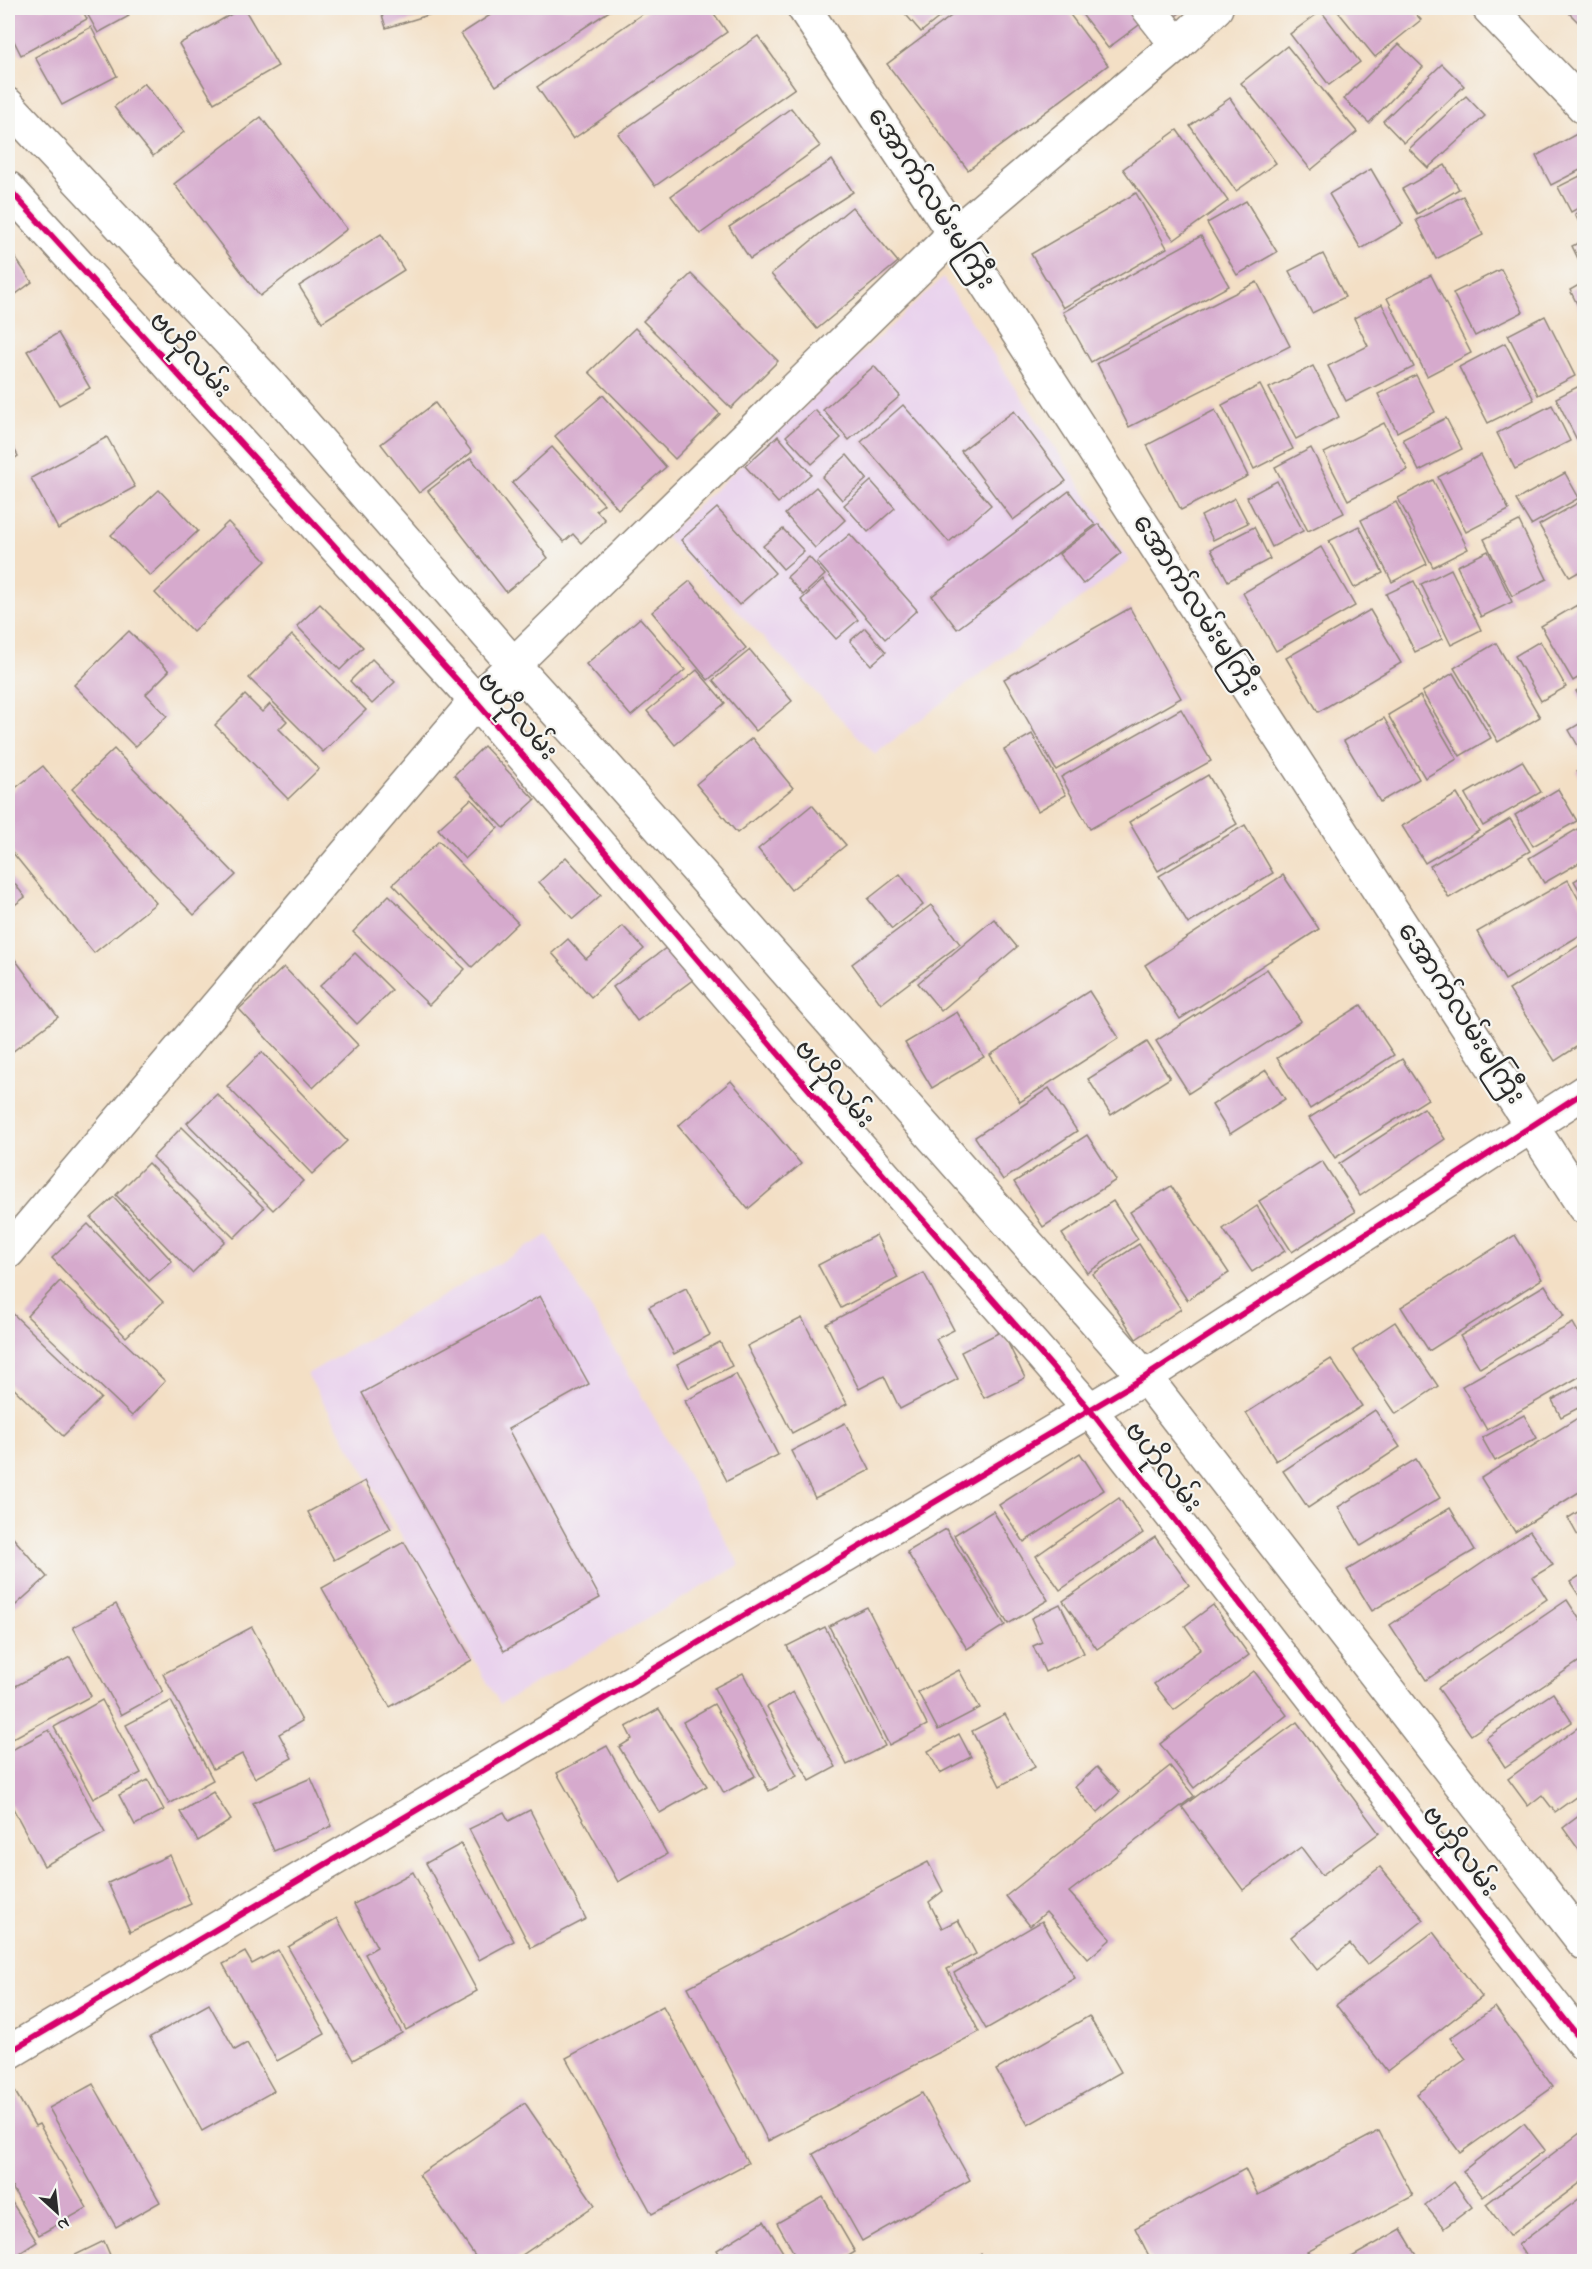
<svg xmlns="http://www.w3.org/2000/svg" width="1592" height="2269" font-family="'Indie Flower','Noto Sans Myanmar',sans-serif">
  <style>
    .built { fill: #e9d2ed }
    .building { fill: #d6aacd }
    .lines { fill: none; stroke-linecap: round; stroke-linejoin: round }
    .minor-casing { stroke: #8f8578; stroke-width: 36 }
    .secondary-casing { stroke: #8f8578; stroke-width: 36 }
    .minor { stroke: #fff; stroke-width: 33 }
    .secondary { stroke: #fff; stroke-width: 33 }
    .cycleway-casing { stroke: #f6f6f2; stroke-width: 10 }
    .cycleway { stroke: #d6006c; stroke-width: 6 }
    .labels { text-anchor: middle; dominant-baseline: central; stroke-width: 4.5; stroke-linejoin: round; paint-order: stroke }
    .street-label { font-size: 27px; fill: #2b2b2b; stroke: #f6f6f2 }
  </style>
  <rect width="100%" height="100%" fill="#f6f6f2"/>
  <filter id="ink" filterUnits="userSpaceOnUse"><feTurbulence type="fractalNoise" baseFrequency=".0167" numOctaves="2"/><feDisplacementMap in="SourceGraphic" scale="12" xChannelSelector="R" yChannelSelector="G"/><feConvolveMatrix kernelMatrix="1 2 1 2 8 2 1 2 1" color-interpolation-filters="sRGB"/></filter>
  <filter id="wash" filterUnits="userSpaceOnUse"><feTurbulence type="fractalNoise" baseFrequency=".008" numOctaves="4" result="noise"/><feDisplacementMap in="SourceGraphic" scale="24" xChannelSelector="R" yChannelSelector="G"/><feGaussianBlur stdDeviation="1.35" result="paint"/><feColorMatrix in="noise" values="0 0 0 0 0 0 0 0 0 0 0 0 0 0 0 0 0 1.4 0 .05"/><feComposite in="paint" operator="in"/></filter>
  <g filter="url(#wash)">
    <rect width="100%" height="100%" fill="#f3dfc5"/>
    <g class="built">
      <polygon points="943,278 1130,561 875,754 665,536"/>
      <polygon points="548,1235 740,1565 500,1704 307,1374"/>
    </g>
    <g id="blocks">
      <g class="building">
        <polygon points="8,8 81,8 87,19 21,55 8,29"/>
        <polygon points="84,8 124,8 129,16 98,33"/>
        <polygon points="242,8 244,8 278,66 214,103 179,44"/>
        <polygon points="380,8 451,8 386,28"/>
        <polygon points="501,8 614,8 496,86 461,34"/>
        <polygon points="651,8 710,8 727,32 573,139 537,87"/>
        <polygon points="903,8 951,8 921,32 901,9"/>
        <polygon points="962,8 1065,8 1108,65 968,170 887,64"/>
        <polygon points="1077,8 1132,8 1143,22 1108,48"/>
        <polygon points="1157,8 1187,8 1167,22"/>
        <polygon points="1335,8 1411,8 1421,20 1375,57"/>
        <polygon points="1564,8 1584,8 1584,28"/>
        <polygon points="1321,11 1360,62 1329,85 1290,34"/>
        <polygon points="91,27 117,76 62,105 35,57"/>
        <polygon points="758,36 795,88 655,186 618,134"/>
        <polygon points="1399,44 1423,67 1369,123 1344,99"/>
        <polygon points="1287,46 1357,132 1311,170 1241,83"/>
        <polygon points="1442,64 1464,86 1404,143 1383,121"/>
        <polygon points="144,83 184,132 153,156 114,107"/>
        <polygon points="1466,96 1485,116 1428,168 1409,149"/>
        <polygon points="1230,98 1276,163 1236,191 1190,126"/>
        <polygon points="791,108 820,146 700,234 671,196"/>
        <polygon points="261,117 347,229 260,296 174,184"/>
        <polygon points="1177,130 1228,201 1174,240 1123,169"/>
        <polygon points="1584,130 1584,168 1551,185 1536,156"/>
        <polygon points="832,160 853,192 750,259 729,227"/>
        <polygon points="1445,165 1459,189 1417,214 1402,189"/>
        <polygon points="1371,169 1403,224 1361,249 1329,194"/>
        <polygon points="1584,174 1584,205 1571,212 1558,187"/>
        <polygon points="1136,193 1167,248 1063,308 1031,254"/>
        <polygon points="1463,196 1483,235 1436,259 1416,220"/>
        <polygon points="1246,201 1277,252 1237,275 1207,223"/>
        <polygon points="852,207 898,262 817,329 771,274"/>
        <polygon points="1584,210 1584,233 1575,214"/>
        <polygon points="381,234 404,270 322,322 299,286"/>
        <polygon points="1201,236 1229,286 1091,362 1063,312"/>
        <polygon points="1584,240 1584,271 1572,246"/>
        <polygon points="8,247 32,282 8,300"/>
        <polygon points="1323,254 1345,297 1312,313 1289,271"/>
        <polygon points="1501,269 1523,312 1475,336 1453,293"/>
        <polygon points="691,274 778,361 731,408 643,321"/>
        <polygon points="1431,275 1471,353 1427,376 1387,298"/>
        <polygon points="1257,282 1290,346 1129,427 1097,363"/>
        <polygon points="1584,282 1584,318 1570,290"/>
        <polygon points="1382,304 1414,367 1346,401 1328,366 1368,346 1354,318"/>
        <polygon points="1545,316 1575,376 1538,395 1508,335"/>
        <polygon points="635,328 720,414 675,459 589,372"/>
        <polygon points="58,333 90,388 59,405 27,351"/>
        <polygon points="1505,343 1534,400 1488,423 1459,367"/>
        <polygon points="874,366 900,396 849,440 823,410"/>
        <polygon points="1313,366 1339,417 1296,439 1269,388"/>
        <polygon points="1416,375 1435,412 1397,432 1378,394"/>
        <polygon points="1260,385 1293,449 1254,469 1222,405"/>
        <polygon points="1581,385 1584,391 1584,454 1556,398"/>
        <polygon points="603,395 666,467 618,509 555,436"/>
        <polygon points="435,403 472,452 419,493 381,444"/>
        <polygon points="903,405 991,505 949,542 861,442"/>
        <polygon points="1552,405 1570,441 1515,469 1497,433"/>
        <polygon points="815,410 841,438 812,464 786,436"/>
        <polygon points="1215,410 1248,476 1181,510 1147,445"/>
        <polygon points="1014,411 1066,481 1013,520 961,451"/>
        <polygon points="1446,418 1462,449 1419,471 1403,439"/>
        <polygon points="1384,423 1408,470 1348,500 1324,453"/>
        <polygon points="778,436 811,474 778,503 745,466"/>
        <polygon points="8,437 18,456 8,463"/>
        <polygon points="107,437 135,487 58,529 31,478"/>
        <polygon points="552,447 604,504 596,510 605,520 581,543 573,534 564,542 512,483"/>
        <polygon points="1311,448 1344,513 1308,531 1275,467"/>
        <polygon points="847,455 867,479 842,500 822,477"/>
        <polygon points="1481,455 1509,510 1466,532 1438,477"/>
        <polygon points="471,458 548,558 506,592 428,491"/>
        <polygon points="1565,473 1579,498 1531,525 1516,500"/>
        <polygon points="1433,480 1468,549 1433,567 1398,498"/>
        <polygon points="871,481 895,508 868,532 844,505"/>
        <polygon points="1277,481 1303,531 1272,547 1247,497"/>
        <polygon points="816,487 845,520 815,548 785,514"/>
        <polygon points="159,490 198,531 150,576 111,535"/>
        <polygon points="1069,491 1095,525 957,629 932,596"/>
        <polygon points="1235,498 1248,523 1213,540 1201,516"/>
        <polygon points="1583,500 1584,569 1570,577 1539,525"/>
        <polygon points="1396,502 1427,564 1392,582 1361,520"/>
        <polygon points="717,508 775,573 739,605 681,540"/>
        <polygon points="1519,521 1547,579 1512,596 1484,539"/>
        <polygon points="228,522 266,561 193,632 155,593"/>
        <polygon points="1099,524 1121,553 1083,584 1059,554"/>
        <polygon points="1359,526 1383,573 1354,588 1329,541"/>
        <polygon points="1254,527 1270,559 1228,581 1211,549"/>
        <polygon points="783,529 804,551 783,569 763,546"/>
        <polygon points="850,534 917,610 885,639 817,562"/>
        <polygon points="1321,547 1355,606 1276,651 1243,593"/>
        <polygon points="1488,551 1512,602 1481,617 1457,566"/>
        <polygon points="809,557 825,575 803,595 787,577"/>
        <polygon points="1451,569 1481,630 1451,645 1421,584"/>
        <polygon points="823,580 858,620 836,639 801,600"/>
        <polygon points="690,581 746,648 708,680 652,612"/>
        <polygon points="1414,581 1442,639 1415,652 1386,594"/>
        <polygon points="320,604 363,647 340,670 297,626"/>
        <polygon points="1577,605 1584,618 1584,674 1573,681 1541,626"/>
        <polygon points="1130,608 1181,698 1056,770 1004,679"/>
        <polygon points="1370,610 1401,663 1318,712 1286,658"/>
        <polygon points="640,618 685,670 631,716 586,664"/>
        <polygon points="865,628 886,652 871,665 850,641"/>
        <polygon points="129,631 169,671 146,694 167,716 135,747 74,685"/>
        <polygon points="292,635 366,710 323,752 249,678"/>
        <polygon points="1540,641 1566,687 1541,701 1515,656"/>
        <polygon points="1496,643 1540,717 1498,742 1454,668"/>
        <polygon points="750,650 792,701 756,731 713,680"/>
        <polygon points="372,659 395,682 372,704 350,681"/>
        <polygon points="697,670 725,703 675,745 647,711"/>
        <polygon points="1453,673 1491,738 1460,756 1422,692"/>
        <polygon points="1584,686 1584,705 1576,691"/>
        <polygon points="245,695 262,712 270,704 287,721 279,729 319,769 288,799 215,725"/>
        <polygon points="1420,696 1457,759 1425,778 1388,715"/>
        <polygon points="1181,709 1211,761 1090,829 1061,777"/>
        <polygon points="1384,718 1419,779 1380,802 1344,741"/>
        <polygon points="1584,721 1584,756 1569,730"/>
        <polygon points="1032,734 1066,795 1038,811 1004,750"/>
        <polygon points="752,738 793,788 737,833 696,784"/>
        <polygon points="484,746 535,800 504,828 454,775"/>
        <polygon points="114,749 236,875 194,915 72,789"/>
        <polygon points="1522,761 1541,792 1483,826 1465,794"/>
        <polygon points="43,766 156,903 94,953 8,847 8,794"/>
        <polygon points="1584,767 1584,785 1577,771"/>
        <polygon points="1208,775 1237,824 1158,871 1129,822"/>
        <polygon points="1558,789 1577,821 1533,846 1515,815"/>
        <polygon points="1457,794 1479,831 1425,863 1402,826"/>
        <polygon points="471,799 498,828 465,859 438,829"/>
        <polygon points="812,805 846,845 791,890 758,849"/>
        <polygon points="1510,819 1530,851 1449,898 1430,866"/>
        <polygon points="1245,825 1273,873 1188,924 1159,876"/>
        <polygon points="1579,828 1584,836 1584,860 1544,883 1529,858"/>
        <polygon points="439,841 518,923 472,967 393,884"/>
        <polygon points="566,857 601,895 573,919 539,882"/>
        <polygon points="900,874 923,905 892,929 868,899"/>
        <polygon points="8,875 25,897 8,910"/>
        <polygon points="1283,875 1319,929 1180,1019 1145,965"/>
        <polygon points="1584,875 1584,898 1574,881"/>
        <polygon points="1568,880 1584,909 1584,933 1505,980 1477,932"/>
        <polygon points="389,895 465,969 429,1005 353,932"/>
        <polygon points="931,905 960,944 881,1004 852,964"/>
        <polygon points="994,919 1017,947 941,1011 918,983"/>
        <polygon points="623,926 644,949 591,997 552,953 568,939 586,959"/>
        <polygon points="674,942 698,976 637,1021 613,987"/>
        <polygon points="1584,942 1584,1042 1555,1061 1509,990"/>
        <polygon points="8,950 58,1017 8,1055"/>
        <polygon points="355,953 392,990 357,1024 320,986"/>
        <polygon points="284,967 358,1045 313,1088 239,1009"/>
        <polygon points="1267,969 1301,1021 1189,1093 1156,1041"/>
        <polygon points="1089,991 1119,1038 1020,1102 990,1055"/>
        <polygon points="1361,1005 1394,1055 1310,1109 1277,1058"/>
        <polygon points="957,1012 984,1057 932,1088 905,1043"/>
        <polygon points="1147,1042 1170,1078 1111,1115 1088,1079"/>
        <polygon points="262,1052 347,1141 312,1174 227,1086"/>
        <polygon points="1402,1059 1428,1099 1335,1158 1309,1118"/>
        <polygon points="1266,1070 1285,1099 1230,1134 1212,1105"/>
        <polygon points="731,1081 801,1164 748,1209 678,1126"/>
        <polygon points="1049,1088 1077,1131 1003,1180 975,1137"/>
        <polygon points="217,1094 303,1181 273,1210 187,1123"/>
        <polygon points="1424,1108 1445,1139 1360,1196 1339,1164"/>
        <polygon points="182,1127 264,1208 234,1238 153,1157"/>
        <polygon points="1087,1135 1116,1180 1043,1227 1014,1182"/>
        <polygon points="1322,1161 1355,1212 1292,1252 1259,1201"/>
        <polygon points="148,1163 225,1241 192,1273 116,1195"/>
        <polygon points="1171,1186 1229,1273 1187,1300 1130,1212"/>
        <polygon points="114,1197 172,1261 149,1281 91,1218"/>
        <polygon points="1113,1201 1138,1239 1087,1273 1062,1234"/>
        <polygon points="1257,1206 1285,1251 1252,1272 1223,1229"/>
        <polygon points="88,1224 163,1302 126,1337 52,1258"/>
        <polygon points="876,1235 898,1278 841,1308 818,1265"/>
        <polygon points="1515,1235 1542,1279 1429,1351 1401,1307"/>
        <polygon points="1139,1244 1181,1309 1136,1339 1093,1274"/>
        <polygon points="924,1273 954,1330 936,1339 958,1379 900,1409 884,1376 859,1389 826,1324"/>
        <polygon points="60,1281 165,1381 132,1416 27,1316"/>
        <polygon points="1545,1285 1564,1316 1480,1368 1460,1336"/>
        <polygon points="686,1288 710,1335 674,1354 649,1307"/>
        <polygon points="540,1296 589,1384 508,1429 600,1598 504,1651 362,1393"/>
        <polygon points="8,1309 101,1398 63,1436 8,1383"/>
        <polygon points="802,1318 847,1404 792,1433 747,1346"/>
        <polygon points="1395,1322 1438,1386 1396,1414 1353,1350"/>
        <polygon points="1573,1323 1584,1343 1584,1374 1487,1430 1462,1386"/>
        <polygon points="1002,1331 1025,1378 984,1398 961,1352"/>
        <polygon points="720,1342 732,1366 689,1388 677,1364"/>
        <polygon points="1331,1359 1362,1406 1276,1461 1246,1413"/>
        <polygon points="736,1374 778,1455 727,1481 685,1401"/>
        <polygon points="1578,1386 1584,1397 1584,1405 1561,1417 1552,1400"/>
        <polygon points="1375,1410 1400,1447 1308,1508 1283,1471"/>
        <polygon points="1584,1414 1584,1489 1515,1532 1481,1478"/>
        <polygon points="1524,1415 1537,1438 1495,1461 1482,1438"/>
        <polygon points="845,1423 870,1470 815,1498 791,1451"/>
        <polygon points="1080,1453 1104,1490 1024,1542 999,1505"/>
        <polygon points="1416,1459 1440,1498 1361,1546 1338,1507"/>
        <polygon points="365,1481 391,1529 334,1560 308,1512"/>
        <polygon points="1119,1498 1143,1533 1060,1590 1036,1556"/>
        <polygon points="1450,1508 1475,1550 1372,1611 1347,1570"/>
        <polygon points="1584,1508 1584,1547 1568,1518"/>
        <polygon points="993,1511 1048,1600 1008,1624 954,1535"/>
        <polygon points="946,1529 1005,1625 967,1649 907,1552"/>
        <polygon points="1530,1531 1553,1565 1533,1577 1547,1599 1426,1680 1390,1625"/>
        <polygon points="8,1532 47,1577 8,1612"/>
        <polygon points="1155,1537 1189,1585 1097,1649 1063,1601"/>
        <polygon points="404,1542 472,1660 390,1707 322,1588"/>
        <polygon points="1584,1573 1584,1603 1570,1582"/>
        <polygon points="1567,1600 1584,1626 1584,1658 1471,1735 1438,1688"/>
        <polygon points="116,1604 163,1692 121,1715 73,1627"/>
        <polygon points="1060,1604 1084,1653 1045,1672 1033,1646 1042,1642 1031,1618"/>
        <polygon points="1213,1605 1249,1655 1174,1710 1154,1684 1201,1649 1185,1626"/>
        <polygon points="867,1607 927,1725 889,1745 829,1626"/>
        <polygon points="252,1627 302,1721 279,1734 292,1758 255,1778 242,1754 213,1769 163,1674"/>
        <polygon points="825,1627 885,1746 847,1765 787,1646"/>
        <polygon points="70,1657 91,1696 8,1741 8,1690"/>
        <polygon points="959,1670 980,1708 938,1730 918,1692"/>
        <polygon points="1254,1671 1287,1715 1194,1788 1160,1744"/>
        <polygon points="743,1673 797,1776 769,1791 714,1688"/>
        <polygon points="793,1692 836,1767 810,1781 767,1707"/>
        <polygon points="1553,1693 1572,1722 1505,1767 1486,1738"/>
        <polygon points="102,1700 141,1773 93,1799 54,1727"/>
        <polygon points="171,1701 213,1780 169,1804 126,1725"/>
        <polygon points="714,1704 755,1776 724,1793 683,1722"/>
        <polygon points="659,1709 707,1786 660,1813 619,1747 632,1739 626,1727"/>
        <polygon points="1005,1714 1035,1767 1000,1786 972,1731"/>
        <polygon points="1297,1722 1379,1833 1322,1875 1301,1847 1243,1890 1182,1807"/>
        <polygon points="1584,1723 1584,1791 1555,1812 1542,1795 1528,1806 1508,1779"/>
        <polygon points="49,1730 105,1833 44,1866 8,1799 8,1752"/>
        <polygon points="959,1734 971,1757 940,1773 928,1751"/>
        <polygon points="607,1746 667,1854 618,1882 557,1773"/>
        <polygon points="1170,1766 1194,1796 1069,1892 1111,1939 1088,1959 1046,1912 1030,1926 1006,1896"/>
        <polygon points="1097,1767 1120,1792 1097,1813 1075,1787"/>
        <polygon points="311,1778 332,1826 274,1851 253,1803"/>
        <polygon points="148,1780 164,1810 135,1825 119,1795"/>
        <polygon points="213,1792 231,1820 198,1841 180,1812"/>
        <polygon points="530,1810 586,1919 531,1948 469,1829 504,1812 509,1821"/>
        <polygon points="1584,1812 1584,1857 1563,1828"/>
        <polygon points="461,1844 514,1941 479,1960 426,1863"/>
        <polygon points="170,1855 191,1904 130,1932 108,1883"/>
        <polygon points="928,1862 943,1891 929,1902 942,1928 958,1920 976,1954 947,1969 979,2032 768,2141 688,1987"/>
        <polygon points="1380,1867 1424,1920 1367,1965 1350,1944 1317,1970 1291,1937"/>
        <polygon points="413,1872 477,1991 406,2030 365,1954 377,1947 354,1904"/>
        <polygon points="337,1918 402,2033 353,2060 288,1947"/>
        <polygon points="1042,1921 1075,1978 986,2029 954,1973"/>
        <polygon points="1433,1932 1482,1997 1387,2071 1336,2005"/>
        <polygon points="278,1950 325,2034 277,2061 223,1964 245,1952 252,1964"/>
        <polygon points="209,2004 235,2050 247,2043 274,2091 202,2131 150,2037"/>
        <polygon points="663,2006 748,2163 652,2214 566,2058"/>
        <polygon points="1495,2007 1553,2087 1460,2153 1417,2094 1466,2059 1450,2038"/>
        <polygon points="1089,2016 1121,2072 1028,2125 996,2070"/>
        <polygon points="93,2084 160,2202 116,2227 49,2108"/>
        <polygon points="13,2088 35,2126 39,2124 87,2208 39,2235 8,2180 8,2092"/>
        <polygon points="922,2093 970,2180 862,2241 813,2154"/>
        <polygon points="525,2103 595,2205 512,2262 479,2262 419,2175"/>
        <polygon points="1524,2123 1545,2150 1483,2197 1463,2171"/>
        <polygon points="1584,2130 1584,2180 1509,2236 1486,2204"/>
        <polygon points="1379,2131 1413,2196 1307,2252 1312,2262 1152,2262 1135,2228 1245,2169 1258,2195"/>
        <polygon points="1454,2182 1472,2207 1444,2228 1425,2205"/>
        <polygon points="1584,2195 1584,2253 1574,2262 1530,2262 1518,2245"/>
        <polygon points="8,2196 37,2242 8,2261"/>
        <polygon points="823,2197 855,2252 839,2262 799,2262 777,2223"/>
        <polygon points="764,2221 789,2262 724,2262 717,2250"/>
        <polygon points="1401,2229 1418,2257 1411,2262 1343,2262"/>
        <polygon points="104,2241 113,2262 73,2262 71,2257"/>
        <polygon points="981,2254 985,2262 968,2262"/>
      </g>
    </g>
  </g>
  <g filter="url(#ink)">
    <use href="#blocks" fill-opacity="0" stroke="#8f8578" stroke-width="1.5"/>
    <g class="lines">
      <g class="minor-casing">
        <g id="minor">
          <polyline points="1148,8 1177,45"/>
          <polyline points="1489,8 1584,107"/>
          <polyline points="8,105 270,385 514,665 594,753 1145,1377 1584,1943"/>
          <polyline points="8,188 476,701 836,1121 1090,1410 1411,1824 1584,2044"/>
          <polyline points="8,1252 476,701 954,234 1177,45 1216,8"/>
          <polyline points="8,2053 1145,1377 1584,1092"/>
        </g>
      </g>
      <g class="secondary-casing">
        <polyline id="secondary" points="804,8 954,234 1584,1207"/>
      </g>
      <use href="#minor" class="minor"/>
      <use href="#secondary" class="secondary"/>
      <g class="cycleway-casing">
        <g id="cycleway">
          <polyline points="8,188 476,701 836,1121 1090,1410 1411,1824 1584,2044"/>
          <polyline points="8,2053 1145,1377 1584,1092"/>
        </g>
      </g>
      <use href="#cycleway" class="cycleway"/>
    </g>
  </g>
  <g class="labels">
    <g class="street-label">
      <text transform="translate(930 199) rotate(57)">အောက်လမ်းမကြီး</text>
      <text transform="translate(189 356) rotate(47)">ဗဟိုလမ်း</text>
      <text transform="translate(1195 606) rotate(57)">အောက်လမ်းမကြီး</text>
      <text transform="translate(516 717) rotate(49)">ဗဟိုလမ်း</text>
      <text transform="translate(1460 1014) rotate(57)">အောက်လမ်းမကြီး</text>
      <text transform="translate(833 1085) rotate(49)">ဗဟိုလမ်း</text>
      <text transform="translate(1162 1468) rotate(52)">ဗဟိုလမ်း</text>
      <text transform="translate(1459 1852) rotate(52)">ဗဟိုလမ်း</text>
    </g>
  </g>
  <rect width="1592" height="2269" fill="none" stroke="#f6f6f2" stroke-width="30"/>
  <g transform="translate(57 2212) rotate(153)" stroke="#f6f6f2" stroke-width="4.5" paint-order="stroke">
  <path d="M0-4.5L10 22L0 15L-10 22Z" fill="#2b2b2b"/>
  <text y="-9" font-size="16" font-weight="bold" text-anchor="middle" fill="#2b2b2b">N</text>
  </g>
</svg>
